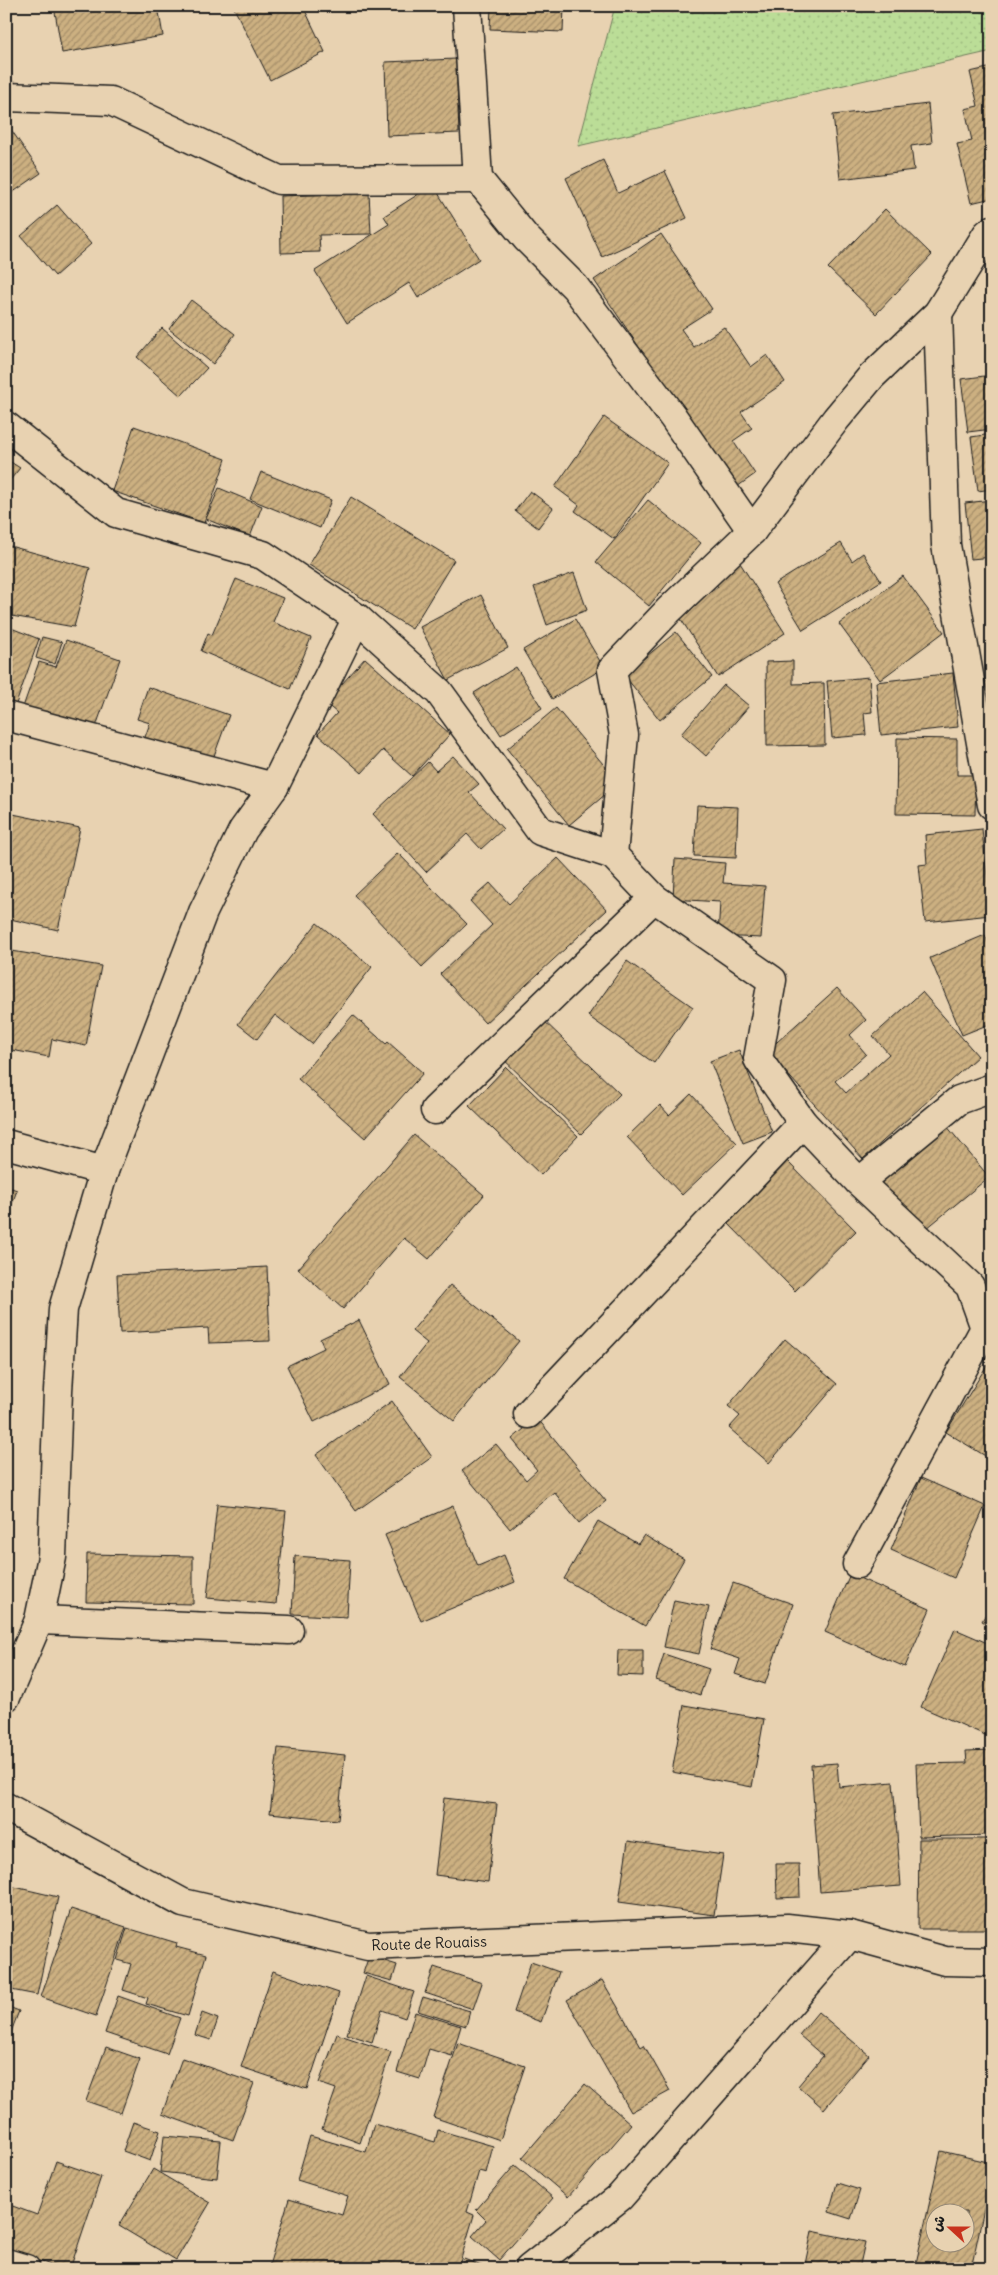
<svg xmlns="http://www.w3.org/2000/svg" width="998" height="2275" font-family="Delius,'Playpen Sans Arabic',sans-serif">
  <style>
    .grass { fill: url(#grass-dots); stroke: #6c7c5a }
    .building { fill: url(#building-hatch); stroke: #1c1c1c; fill-rule: evenodd }
    .lines { fill: none; stroke-linecap: round; stroke-linejoin: round }
    .minor-casing { stroke: #1c1c1c; stroke-width: 31 }
    .minor { stroke: #e8d2b1; stroke-width: 28 }
    .labels { text-anchor: middle; dominant-baseline: central; stroke-width: 4; stroke-linejoin: round; paint-order: stroke }
    .street-label { font-size: 15px; fill: #1c1c1c; stroke: #e8d2b1 }
  </style>
  <defs>
    <pattern id="grass-dots" width="8" height="8" patternUnits="userSpaceOnUse" patternTransform="scale(1.25)"><rect width="8" height="8" fill="#bbdd97"/><path d="M2 2h.1M6 6h.1" fill="none" stroke="#a0bd82" stroke-width="1.8" stroke-linecap="round"/></pattern>
    <pattern id="building-hatch" width="6" height="6" patternUnits="userSpaceOnUse" patternTransform="scale(1.25)"><rect width="6" height="6" fill="#ccb081"/><path d="M-1 1l2-2M0 6l6-6M5 7l2-2" fill="none" stroke="#a58e69"/></pattern>
  </defs>
  <rect width="100%" height="100%" fill="#e8d2b1"/>
  <filter id="ink" filterUnits="userSpaceOnUse"><feTurbulence type="fractalNoise" baseFrequency=".02" numOctaves="2"/><feDisplacementMap in="SourceGraphic" scale="10" xChannelSelector="R" yChannelSelector="G"/><feConvolveMatrix kernelMatrix="1 2 1 2 8 2 1 2 1" color-interpolation-filters="sRGB"/></filter>
  <g filter="url(#ink)">
    <polygon class="grass" points="615,6 992,6 992,51 578,146"/>
    <g class="building">
      <polygon points="54,6 158,6 163,36 62,53"/>
      <polygon points="233,6 303,6 325,52 270,80"/>
      <polygon points="491,6 564,6 563,32 490,29"/>
      <polygon points="456,59 459,133 387,136 385,62"/>
      <polygon points="992,67 992,198 971,203 957,144 972,141 965,109 978,106 970,72"/>
      <polygon points="928,104 932,143 911,146 914,170 840,179 833,115"/>
      <polygon points="12,131 41,173 6,197 6,135"/>
      <polygon points="603,160 618,193 665,171 687,218 602,257 566,178"/>
      <polygon points="433,185 479,259 418,298 409,283 347,323 315,271 389,224 384,216"/>
      <polygon points="369,193 371,234 319,235 320,252 281,253 280,196"/>
      <polygon points="57,205 91,244 55,276 21,236"/>
      <polygon points="885,209 932,255 876,314 828,268"/>
      <polygon points="661,234 712,309 681,329 694,347 724,327 751,367 767,355 785,382 741,412 752,428 733,441 755,474 734,489 594,280"/>
      <polygon points="191,300 235,334 213,364 169,329"/>
      <polygon points="162,328 207,368 181,396 137,357"/>
      <polygon points="992,375 992,429 968,432 961,379"/>
      <polygon points="604,417 668,463 614,539 575,511 579,505 555,487"/>
      <polygon points="134,426 226,459 204,523 112,491"/>
      <polygon points="992,434 992,489 978,491 971,437"/>
      <polygon points="6,459 20,468 6,485"/>
      <polygon points="261,472 331,500 320,528 250,499"/>
      <polygon points="219,488 262,506 250,537 206,519"/>
      <polygon points="530,491 553,508 538,528 515,511"/>
      <polygon points="351,497 454,560 412,629 309,565"/>
      <polygon points="648,500 701,543 649,606 596,562"/>
      <polygon points="992,500 992,557 971,559 965,503"/>
      <polygon points="841,543 852,561 863,553 881,581 803,630 775,584"/>
      <polygon points="6,545 90,568 74,627 6,615"/>
      <polygon points="740,563 785,633 718,677 677,613 718,587 713,580"/>
      <polygon points="574,573 587,610 547,625 534,587"/>
      <polygon points="903,576 944,632 880,680 839,624"/>
      <polygon points="236,579 283,598 273,622 311,638 290,689 201,651 208,633 212,635"/>
      <polygon points="481,595 508,648 448,680 420,627"/>
      <polygon points="575,619 604,668 552,699 523,650"/>
      <polygon points="6,626 39,639 16,704 6,701"/>
      <polygon points="676,632 712,677 660,720 624,675"/>
      <polygon points="42,637 62,642 55,664 36,658"/>
      <polygon points="66,640 120,659 94,732 23,707 39,662 56,667"/>
      <polygon points="365,658 450,734 412,776 383,750 362,773 318,734 337,713 325,703"/>
      <polygon points="793,661 793,684 824,683 825,745 767,746 766,662"/>
      <polygon points="516,667 542,708 501,735 474,693"/>
      <polygon points="953,673 958,727 881,735 876,682"/>
      <polygon points="869,677 872,712 864,713 866,735 832,738 827,681"/>
      <polygon points="992,680 992,729 976,685"/>
      <polygon points="724,685 749,706 706,756 681,734"/>
      <polygon points="148,687 229,715 211,764 144,740 150,723 137,719"/>
      <polygon points="556,708 619,783 569,825 507,749"/>
      <polygon points="897,738 957,739 957,775 976,775 975,815 896,814"/>
      <polygon points="453,756 479,784 469,792 503,829 481,849 467,834 426,872 373,814 428,762 436,771"/>
      <polygon points="697,805 738,807 736,858 694,856"/>
      <polygon points="13,814 80,828 58,930 6,918 6,837"/>
      <polygon points="982,829 991,915 925,922 919,865 927,864 925,835"/>
      <polygon points="398,853 467,924 422,967 354,895"/>
      <polygon points="558,858 607,910 485,1023 440,974 492,925 470,901 490,883 509,904"/>
      <polygon points="675,859 725,863 723,883 765,886 761,938 718,936 720,902 673,899"/>
      <polygon points="317,923 372,967 312,1044 275,1015 257,1039 238,1024"/>
      <polygon points="985,935 992,952 992,1023 962,1035 930,958"/>
      <polygon points="12,951 101,966 86,1046 52,1039 49,1057 6,1049 6,984"/>
      <polygon points="627,961 693,1007 654,1063 588,1016"/>
      <polygon points="837,988 866,1020 850,1035 866,1054 835,1081 846,1093 889,1054 873,1036 922,992 978,1056 863,1159 767,1051"/>
      <polygon points="353,1015 386,1044 388,1042 423,1073 365,1138 298,1079"/>
      <polygon points="538,1015 620,1094 581,1134 499,1055"/>
      <polygon points="739,1050 772,1132 743,1143 710,1061"/>
      <polygon points="506,1067 578,1136 541,1175 469,1106"/>
      <polygon points="691,1094 737,1143 682,1195 627,1137 660,1105 669,1115"/>
      <polygon points="946,1125 989,1177 921,1233 879,1182"/>
      <polygon points="414,1135 484,1195 429,1259 404,1238 343,1309 298,1269"/>
      <polygon points="786,1160 856,1231 795,1291 725,1220"/>
      <polygon points="6,1186 17,1190 6,1221"/>
      <polygon points="267,1267 270,1341 209,1343 208,1328 120,1333 117,1275"/>
      <polygon points="450,1285 519,1341 454,1421 400,1377 427,1343 412,1331"/>
      <polygon points="359,1320 390,1384 314,1422 287,1366 324,1348 320,1339"/>
      <polygon points="785,1339 837,1384 769,1463 729,1428 740,1416 728,1406"/>
      <polygon points="987,1365 992,1369 992,1460 946,1432"/>
      <polygon points="392,1401 432,1457 356,1511 316,1455"/>
      <polygon points="537,1418 606,1501 579,1523 554,1492 510,1529 462,1471 496,1444 526,1480 537,1470 512,1439"/>
      <polygon points="921,1478 985,1506 954,1578 891,1550"/>
      <polygon points="217,1504 286,1511 276,1604 207,1598"/>
      <polygon points="453,1506 478,1566 504,1555 515,1582 421,1621 385,1535"/>
      <polygon points="598,1521 638,1544 644,1535 684,1559 645,1626 564,1579"/>
      <polygon points="87,1554 193,1556 193,1604 86,1602"/>
      <polygon points="295,1556 350,1560 347,1617 292,1614"/>
      <polygon points="850,1574 930,1609 905,1667 825,1632"/>
      <polygon points="733,1583 793,1604 765,1684 735,1674 740,1659 710,1649"/>
      <polygon points="674,1600 709,1607 699,1654 664,1647"/>
      <polygon points="992,1603 992,1627 982,1621"/>
      <polygon points="955,1629 992,1645 992,1738 921,1707"/>
      <polygon points="618,1650 643,1650 643,1676 617,1675"/>
      <polygon points="664,1654 709,1669 700,1695 656,1680"/>
      <polygon points="684,1705 764,1719 752,1787 672,1772"/>
      <polygon points="278,1748 345,1755 338,1820 270,1813"/>
      <polygon points="992,1750 992,1835 919,1837 916,1764 967,1763 966,1751"/>
      <polygon points="837,1763 839,1787 893,1782 901,1886 820,1892 811,1765"/>
      <polygon points="444,1798 497,1804 488,1882 435,1875"/>
      <polygon points="919,1839 992,1839 992,1929 918,1929"/>
      <polygon points="628,1841 723,1855 714,1915 619,1902"/>
      <polygon points="776,1864 799,1864 800,1897 777,1898"/>
      <polygon points="6,1885 58,1897 37,1995 6,1989"/>
      <polygon points="71,1909 126,1927 96,2016 41,1997"/>
      <polygon points="127,1928 177,1943 176,1947 206,1955 188,2016 146,2004 148,1998 123,1990 131,1964 117,1960"/>
      <polygon points="369,1956 397,1965 392,1981 363,1973"/>
      <polygon points="531,1962 559,1972 541,2022 514,2012"/>
      <polygon points="434,1967 482,1983 473,2009 425,1993"/>
      <polygon points="273,1971 339,1993 307,2089 241,2067"/>
      <polygon points="366,1976 414,1992 405,2018 382,2010 372,2042 347,2034"/>
      <polygon points="602,1980 641,2047 644,2045 670,2091 631,2112 567,2000"/>
      <polygon points="118,1996 180,2018 167,2054 105,2033"/>
      <polygon points="423,1997 470,2011 466,2026 418,2011"/>
      <polygon points="6,2006 19,2011 9,2037 6,2036"/>
      <polygon points="415,2012 461,2026 452,2056 429,2049 420,2079 397,2072"/>
      <polygon points="818,2012 869,2055 824,2109 798,2086 823,2056 799,2035"/>
      <polygon points="202,2013 218,2019 211,2040 195,2035"/>
      <polygon points="337,2034 391,2052 360,2143 322,2129 336,2089 319,2083"/>
      <polygon points="458,2043 525,2066 500,2140 433,2117"/>
      <polygon points="106,2047 140,2059 121,2113 86,2101"/>
      <polygon points="182,2058 254,2083 233,2140 162,2114"/>
      <polygon points="585,2084 631,2124 568,2197 522,2158"/>
      <polygon points="133,2122 160,2131 150,2161 123,2151"/>
      <polygon points="374,2124 435,2142 438,2130 493,2146 486,2173 479,2171 467,2212 474,2215 458,2269 268,2269 289,2199 342,2215 348,2196 297,2180 310,2136 366,2152"/>
      <polygon points="164,2136 221,2141 217,2178 160,2172"/>
      <path d="M941,2151L992,2163V2172L971,2269L915,2268ZM936,2212H966V2242H936Z"/>
      <polygon points="56,2161 101,2177 70,2269 63,2269 6,2250 7,2204 37,2215"/>
      <polygon points="515,2165 553,2198 499,2260 472,2236 486,2220 476,2210"/>
      <polygon points="153,2169 210,2203 176,2260 119,2226"/>
      <polygon points="837,2183 860,2190 851,2219 829,2212"/>
      <polygon points="812,2231 865,2242 859,2269 804,2269"/>
      <polygon points="464,2259 484,2267 483,2269 460,2269"/>
      <polygon points="158,2263 173,2269 156,2269"/>
    </g>
    <g class="lines">
      <g class="minor-casing">
        <g id="minor">
          <polyline points="467,6 478,179 526,238 575,287 673,417 752,531"/>
          <polyline points="6,97 111,101 279,180 478,179"/>
          <polyline points="938,313 946,545 992,805"/>
          <polyline points="6,426 116,513 263,555 357,618 439,692 540,831 613,855 654,898 772,980 758,1059 803,1123 859,1182 970,1286 985,1328 992,1333"/>
          <polyline points="6,716 274,787"/>
          <polyline points="613,855 624,735 612,670 669,610 752,531 836,419 871,377 938,313 987,234 992,230"/>
          <polyline points="435,1110 654,898"/>
          <polyline points="6,1144 104,1171"/>
          <polyline points="859,1182 959,1100 992,1088"/>
          <polyline points="528,1414 803,1123"/>
          <polyline points="857,1564 985,1328"/>
          <polyline points="39,1620 289,1630"/>
          <polyline points="6,1697 39,1620 52,1557 58,1391 63,1309 104,1171 203,912 243,830 274,787 357,618"/>
          <polyline points="6,1807 183,1903 368,1946 787,1928 850,1935 945,1961 992,1962"/>
          <polyline points="6,2263 26,2269"/>
          <polyline points="529,2269 620,2197 850,1935"/>
        </g>
      </g>
      <use href="#minor" class="minor"/>
    </g>
  </g>
  <g class="labels">
    <g class="street-label">
      <text transform="translate(429 1943) rotate(-2)">Route de Rouaiss</text>
    </g>
  </g>
  <rect width="998" height="2275" fill="none" stroke="#e8d2b1" stroke-width="25"/>
  <rect x="12" y="12" width="973" height="2250" fill="none" stroke="#1c1c1c" stroke-width="2" filter="url(#ink)"/>
  <g transform="translate(950 2228) rotate(291)"><circle r="24" fill="#e8d2b1" stroke="#968975"/>
  <path d="M0-4L9 19L0 12L-9 19Z" fill="#c8321e"/>
  <text y="-8" font-size="14" font-weight="bold" text-anchor="middle" fill="#1c1c1c">ش</text>
  </g>
</svg>
